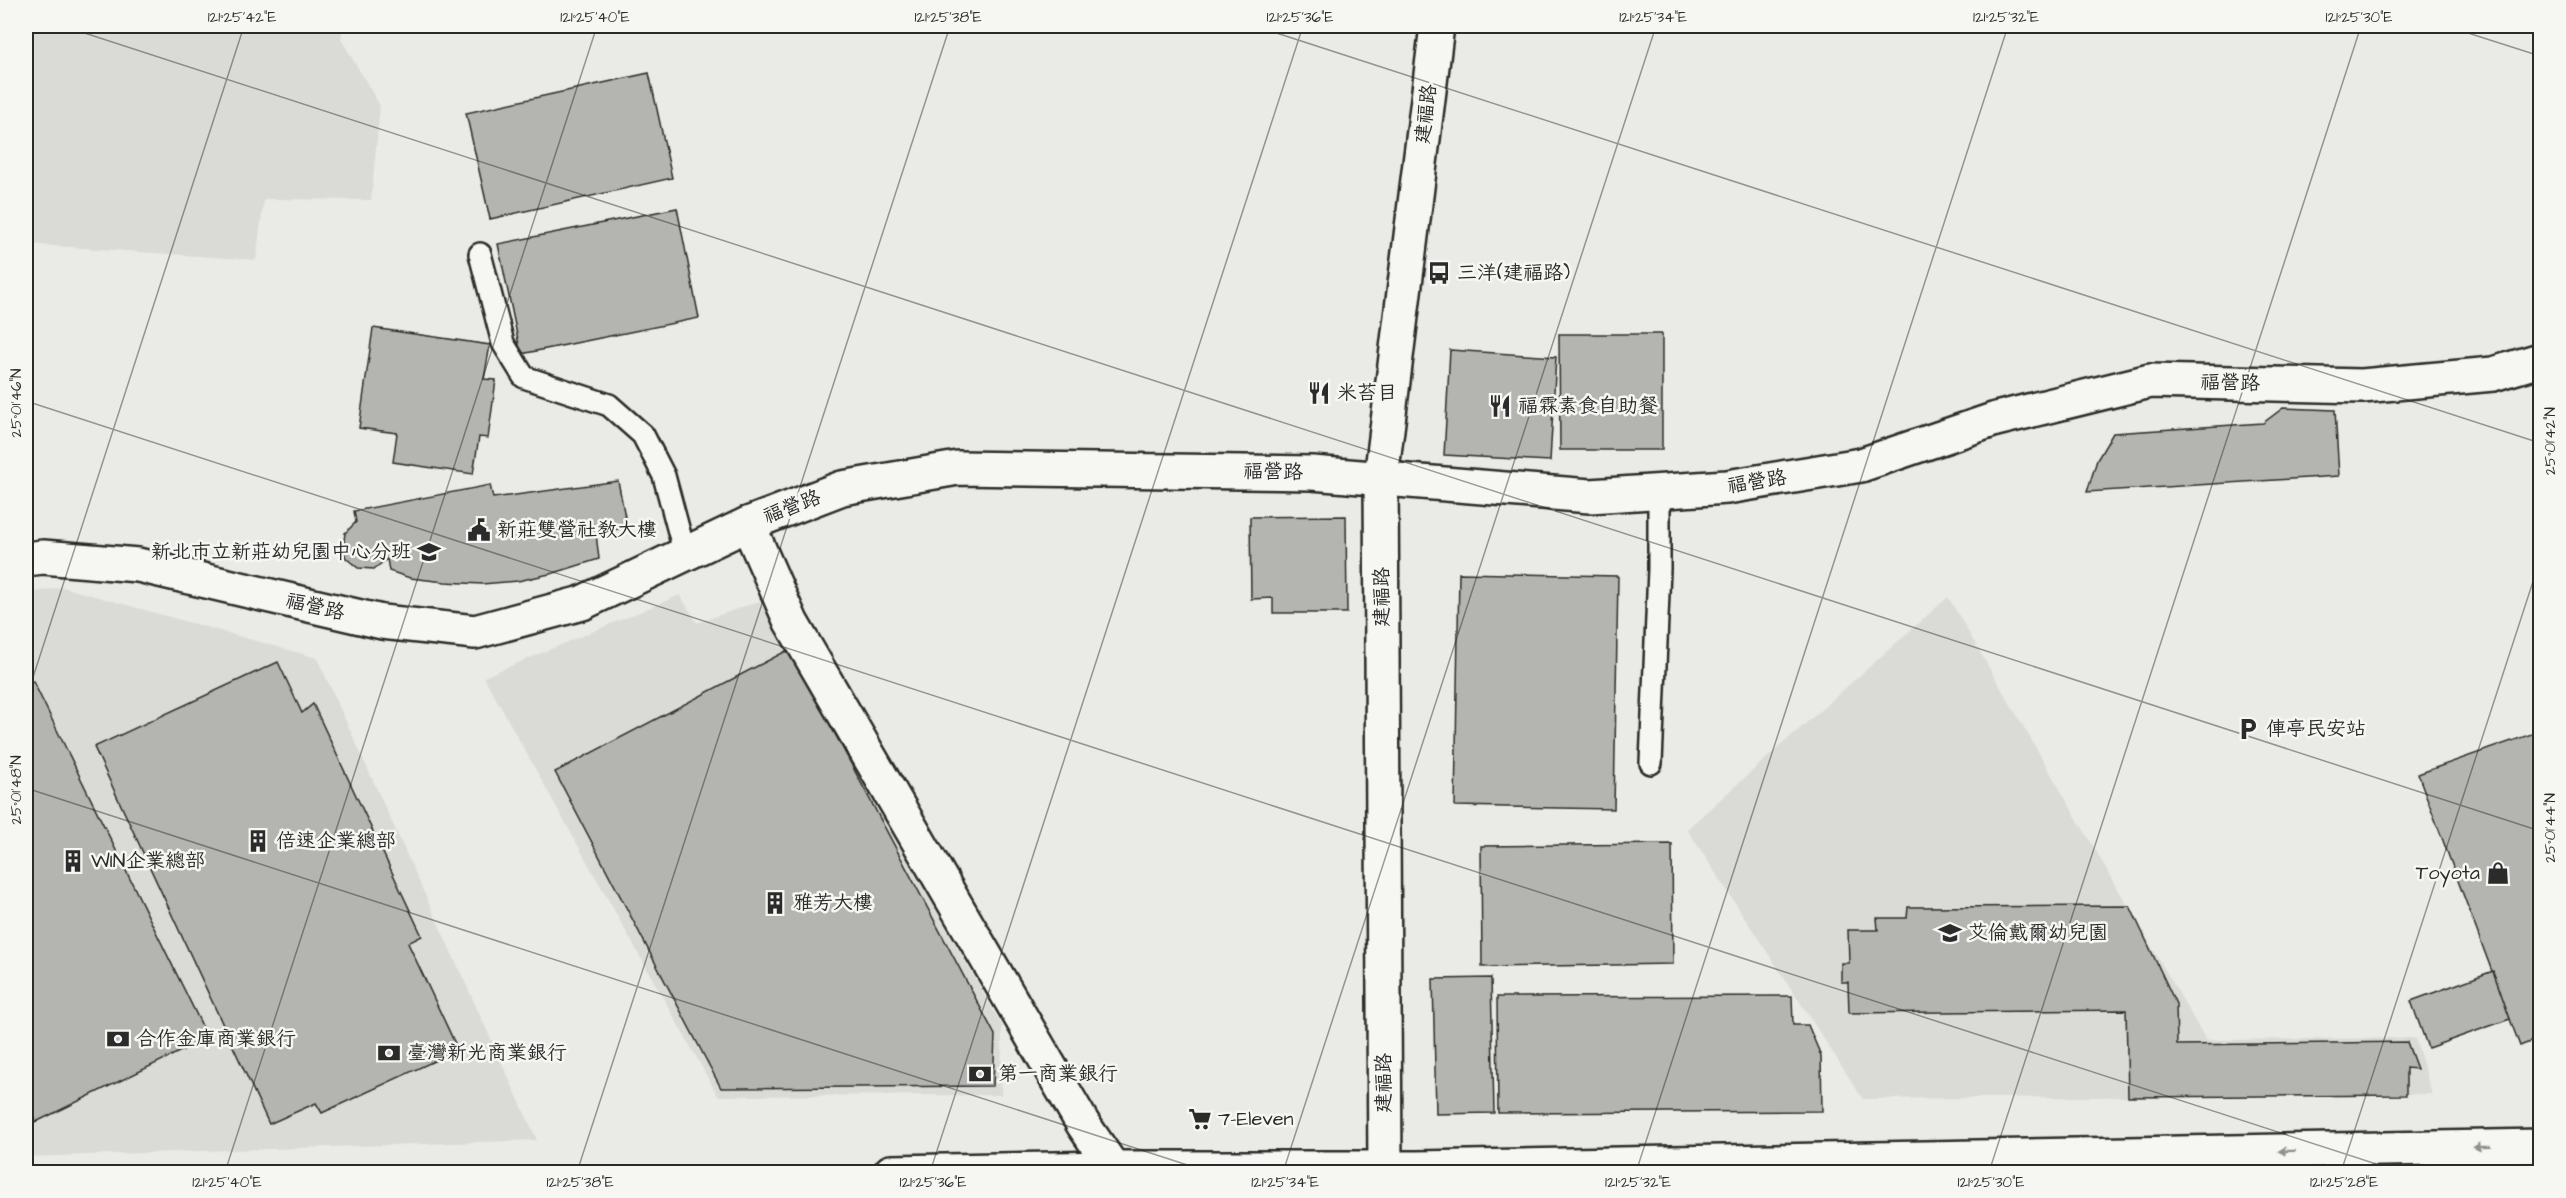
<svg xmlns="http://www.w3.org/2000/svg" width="2566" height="1198" font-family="'Architects Daughter','LXGW WenKai TC',sans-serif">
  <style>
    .built { fill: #dadad6 }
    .building { fill: #b4b4b1; stroke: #2b2b2b; stroke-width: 1.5 }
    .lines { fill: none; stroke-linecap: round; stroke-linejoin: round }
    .lane-casing { stroke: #2b2b2b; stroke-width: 26 }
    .street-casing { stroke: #2b2b2b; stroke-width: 38 }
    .primary-casing { stroke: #2b2b2b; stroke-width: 38 }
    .lane { stroke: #f6f6f2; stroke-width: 21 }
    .street { stroke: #f6f6f2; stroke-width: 33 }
    .primary { stroke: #f6f6f2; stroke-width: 33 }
    .oneway { fill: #90908e }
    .ticks { fill: none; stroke: #2b2b2b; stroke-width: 1.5; stroke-opacity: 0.45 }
    .labels { text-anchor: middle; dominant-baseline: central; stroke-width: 5; stroke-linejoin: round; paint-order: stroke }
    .street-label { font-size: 20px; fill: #2b2b2b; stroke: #f6f6f2 }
    .poi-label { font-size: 20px; fill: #2b2b2b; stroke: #f6f6f2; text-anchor: start }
    .neatline { fill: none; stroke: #2b2b2b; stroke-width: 2 }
    .ticks-label { font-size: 15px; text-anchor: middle; fill: #2b2b2b }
  </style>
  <rect width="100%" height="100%" fill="#eaeae6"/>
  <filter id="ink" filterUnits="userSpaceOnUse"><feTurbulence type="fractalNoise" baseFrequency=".0167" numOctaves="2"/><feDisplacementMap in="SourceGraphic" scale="12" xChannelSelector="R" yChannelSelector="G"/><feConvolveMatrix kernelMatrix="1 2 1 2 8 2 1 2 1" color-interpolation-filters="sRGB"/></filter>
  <g filter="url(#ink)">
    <g class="built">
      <polygon points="26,26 343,26 341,39 380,106 371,200 264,199 256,260 26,244"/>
      <polygon points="62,587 317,658 537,1140 26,1157 26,594"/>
      <polygon points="680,595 697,623 760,601 1002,1026 1001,1095 718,1096 484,677"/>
      <polygon points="1948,597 2206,1040 2415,1038 2432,1094 1863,1099 1687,829"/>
    </g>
    <g class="building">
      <polygon points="649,73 672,178 490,219 466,113"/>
      <polygon points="677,208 699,318 521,354 498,244"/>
      <polygon points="373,328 490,345 484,379 496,380 488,438 479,437 473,474 393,462 397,433 359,428"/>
      <polygon points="1559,334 1662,334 1662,450 1560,450"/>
      <polygon points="1450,350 1556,357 1550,461 1444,455"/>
      <polygon points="2283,408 2335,410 2339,476 2087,492 2097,460 2113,433 2263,423"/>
      <polygon points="618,481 627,527 596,534 599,559 554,573 518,581 482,584 445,582 410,578 389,571 387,559 374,569 358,568 346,558 343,549 345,533 356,522 354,511 490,485 493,498"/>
      <polygon points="1346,516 1347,613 1273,613 1273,598 1251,599 1250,517"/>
      <polygon points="1459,573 1618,576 1614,809 1455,806"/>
      <polygon points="790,649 995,1035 993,1086 721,1088 555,772"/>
      <polygon points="278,662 302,713 313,704 422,936 408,943 458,1050 322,1113 316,1103 269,1124 94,747"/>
      <polygon points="33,681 208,1038 36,1122 26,1101 26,685"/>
      <polygon points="2540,731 2540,1038 2520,1046 2418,774"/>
      <polygon points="1672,844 1673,964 1482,967 1481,846"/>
      <polygon points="2130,906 2176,1004 2177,1045 2407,1042 2417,1069 2406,1068 2406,1095 2128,1097 2126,1010 1849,1013 1848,982 1841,982 1841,963 1849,963 1848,930 1878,930 1877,918 1907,918 1908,907"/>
      <polygon points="2493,971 2510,1019 2428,1048 2411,1001"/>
      <polygon points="1491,978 1494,1113 1436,1114 1433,979"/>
      <polygon points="1792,996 1793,1025 1808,1025 1821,1056 1822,1111 1498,1113 1497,997"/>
    </g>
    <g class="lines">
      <g class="lane-casing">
        <g id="lane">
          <polyline points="480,254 503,343 524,377 609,405 643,435 664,476 685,554"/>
          <polyline points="1651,763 1659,569 1659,491"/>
        </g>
      </g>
      <g class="street-casing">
        <g id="street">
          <polyline points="748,524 791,622 1083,1124 1113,1168"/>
          <polyline points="26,559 43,557 138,565 382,622 475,632 582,603 748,524 842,488 958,468 1312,473 1590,496 1727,487 1861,465 1996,419 2150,381 2362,386 2493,374 2540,360"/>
          <polyline points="1385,1172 1381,478 1437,26"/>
        </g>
      </g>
      <g class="primary-casing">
        <polyline id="primary" points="891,1172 1113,1168 1417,1168 2540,1146"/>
      </g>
      <use href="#lane" class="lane"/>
      <use href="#street" class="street"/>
      <use href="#primary" class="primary"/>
    </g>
    <defs><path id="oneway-solid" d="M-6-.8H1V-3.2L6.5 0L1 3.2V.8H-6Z" transform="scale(1.5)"/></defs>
    <g class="oneway">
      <use href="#oneway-solid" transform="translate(2482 1147) rotate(179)"/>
      <use href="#oneway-solid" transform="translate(2287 1151) rotate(179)"/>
    </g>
  </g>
  <path class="ticks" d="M63,26L2540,831M1255,26L2540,443M2446,26L2540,56M26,401L2401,1172M26,699L244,26M26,788L1209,1172M225,1172L597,26M577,1172L950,26M930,1172L1303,26M1283,1172L1656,26M1636,1172L2008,26M1989,1172L2361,26M2341,1172L2540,560"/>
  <defs>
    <g id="bus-bare" transform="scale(1.8)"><path d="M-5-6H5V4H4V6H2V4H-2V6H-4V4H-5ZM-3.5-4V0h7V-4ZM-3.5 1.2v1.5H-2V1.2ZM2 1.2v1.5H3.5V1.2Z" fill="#2b2b2b" stroke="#f6f6f2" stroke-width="2.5" paint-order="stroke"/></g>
    <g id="restaurant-bare" transform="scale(1.8)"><path d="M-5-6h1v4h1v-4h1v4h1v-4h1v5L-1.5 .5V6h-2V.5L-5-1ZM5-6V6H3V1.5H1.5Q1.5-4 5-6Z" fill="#2b2b2b" stroke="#f6f6f2" stroke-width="2.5" paint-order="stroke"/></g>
    <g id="civic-bare" transform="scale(1.8)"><path d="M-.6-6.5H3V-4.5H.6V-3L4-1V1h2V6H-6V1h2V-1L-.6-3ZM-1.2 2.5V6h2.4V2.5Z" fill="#2b2b2b" stroke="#f6f6f2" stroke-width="2.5" paint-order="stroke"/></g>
    <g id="school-bare" transform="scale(1.8)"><path d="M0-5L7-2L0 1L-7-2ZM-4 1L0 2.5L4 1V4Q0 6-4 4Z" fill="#2b2b2b" stroke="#f6f6f2" stroke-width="2.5" paint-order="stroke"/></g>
    <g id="parking-bare" transform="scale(1.8)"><path d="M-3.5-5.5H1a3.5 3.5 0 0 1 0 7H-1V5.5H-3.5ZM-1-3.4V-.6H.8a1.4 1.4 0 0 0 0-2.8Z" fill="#2b2b2b" stroke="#f6f6f2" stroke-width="2.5" paint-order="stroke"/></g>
    <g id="building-bare" transform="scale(1.8)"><path d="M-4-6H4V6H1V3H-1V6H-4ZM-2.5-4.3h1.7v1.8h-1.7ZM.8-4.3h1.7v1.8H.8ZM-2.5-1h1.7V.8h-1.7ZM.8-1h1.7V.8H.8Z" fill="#2b2b2b" stroke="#f6f6f2" stroke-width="2.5" paint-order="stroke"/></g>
    <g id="shop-bare" transform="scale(1.8)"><path d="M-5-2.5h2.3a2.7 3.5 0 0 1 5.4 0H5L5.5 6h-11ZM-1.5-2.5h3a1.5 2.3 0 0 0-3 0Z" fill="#2b2b2b" stroke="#f6f6f2" stroke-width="2.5" paint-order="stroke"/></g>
    <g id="bank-bare" transform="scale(1.8)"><path d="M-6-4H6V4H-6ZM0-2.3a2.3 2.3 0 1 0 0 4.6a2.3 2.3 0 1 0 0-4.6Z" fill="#2b2b2b" stroke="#f6f6f2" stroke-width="2.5" paint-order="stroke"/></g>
    <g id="supermarket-bare" transform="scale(1.8)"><path d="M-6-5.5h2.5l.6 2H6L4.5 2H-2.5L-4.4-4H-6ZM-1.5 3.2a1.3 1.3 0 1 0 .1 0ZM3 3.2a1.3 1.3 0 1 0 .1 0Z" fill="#2b2b2b" stroke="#f6f6f2" stroke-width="2.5" paint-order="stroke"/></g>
  </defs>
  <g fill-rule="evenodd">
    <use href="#bus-bare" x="1439" y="273"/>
    <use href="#restaurant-bare" x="1319" y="393"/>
    <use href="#restaurant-bare" x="1500" y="406"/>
    <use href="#civic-bare" x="479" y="530"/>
    <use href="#school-bare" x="429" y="552"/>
    <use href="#parking-bare" x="2248" y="729"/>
    <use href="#building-bare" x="258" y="841"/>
    <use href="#building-bare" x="73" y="861"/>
    <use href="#shop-bare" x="2498" y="873"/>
    <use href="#building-bare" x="775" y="903"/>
    <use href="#school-bare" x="1950" y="933"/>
    <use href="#bank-bare" x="118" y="1039"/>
    <use href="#bank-bare" x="389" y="1053"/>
    <use href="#bank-bare" x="980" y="1074"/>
    <use href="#supermarket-bare" x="1200" y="1119"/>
  </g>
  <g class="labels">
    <g class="street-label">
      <text transform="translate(1426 114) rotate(-83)">建福路</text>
      <text transform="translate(2230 383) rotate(1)">福營路</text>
      <text transform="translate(1273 472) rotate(1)">福營路</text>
      <text transform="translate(1757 482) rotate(-9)">福營路</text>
      <text transform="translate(792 507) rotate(-21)">福營路</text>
      <text transform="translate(1382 597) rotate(-90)">建福路</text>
      <text transform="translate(315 607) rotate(13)">福營路</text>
      <text transform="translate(1384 1083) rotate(-90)">建福路</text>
    </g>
    <g class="poi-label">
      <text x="1457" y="273">三洋(建福路)</text>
      <text x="1337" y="393">米苔目</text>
      <text x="1518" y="406">福霖素食自助餐</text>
      <text x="497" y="530">新莊雙營社教大樓</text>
      <text x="411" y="552" text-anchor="end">新北市立新莊幼兒園中心分班</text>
      <text x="2266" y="729">俥亭民安站</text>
      <text x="276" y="841">倍速企業總部</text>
      <text x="91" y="861">WIN企業總部</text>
      <text x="2480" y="873" text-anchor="end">Toyota</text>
      <text x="793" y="903">雅芳大樓</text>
      <text x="1968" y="933">艾倫戴爾幼兒園</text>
      <text x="136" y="1039">合作金庫商業銀行</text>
      <text x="407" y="1053">臺灣新光商業銀行</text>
      <text x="998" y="1074">第一商業銀行</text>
      <text x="1218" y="1119">7-Eleven</text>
    </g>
  </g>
  <rect width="2566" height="1198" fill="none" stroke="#f6f6f2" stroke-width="66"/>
  <rect x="33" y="33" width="2500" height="1132" class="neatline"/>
  <g class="ticks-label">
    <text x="242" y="22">121°25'42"E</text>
    <text x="595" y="22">121°25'40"E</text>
    <text x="948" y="22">121°25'38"E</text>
    <text x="1300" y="22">121°25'36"E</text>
    <text x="1653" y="22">121°25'34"E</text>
    <text x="2006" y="22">121°25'32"E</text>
    <text x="2359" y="22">121°25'30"E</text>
    <text transform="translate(16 403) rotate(-90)" y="5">25°01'46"N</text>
    <text transform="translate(2550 441) rotate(-90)" y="5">25°01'42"N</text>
    <text transform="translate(16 790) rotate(-90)" y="5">25°01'48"N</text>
    <text transform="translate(2550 828) rotate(-90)" y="5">25°01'44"N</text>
    <text x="227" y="1187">121°25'40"E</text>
    <text x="580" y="1187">121°25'38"E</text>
    <text x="933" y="1187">121°25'36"E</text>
    <text x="1285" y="1187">121°25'34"E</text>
    <text x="1638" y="1187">121°25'32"E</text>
    <text x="1991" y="1187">121°25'30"E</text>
    <text x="2344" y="1187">121°25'28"E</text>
  </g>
</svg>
